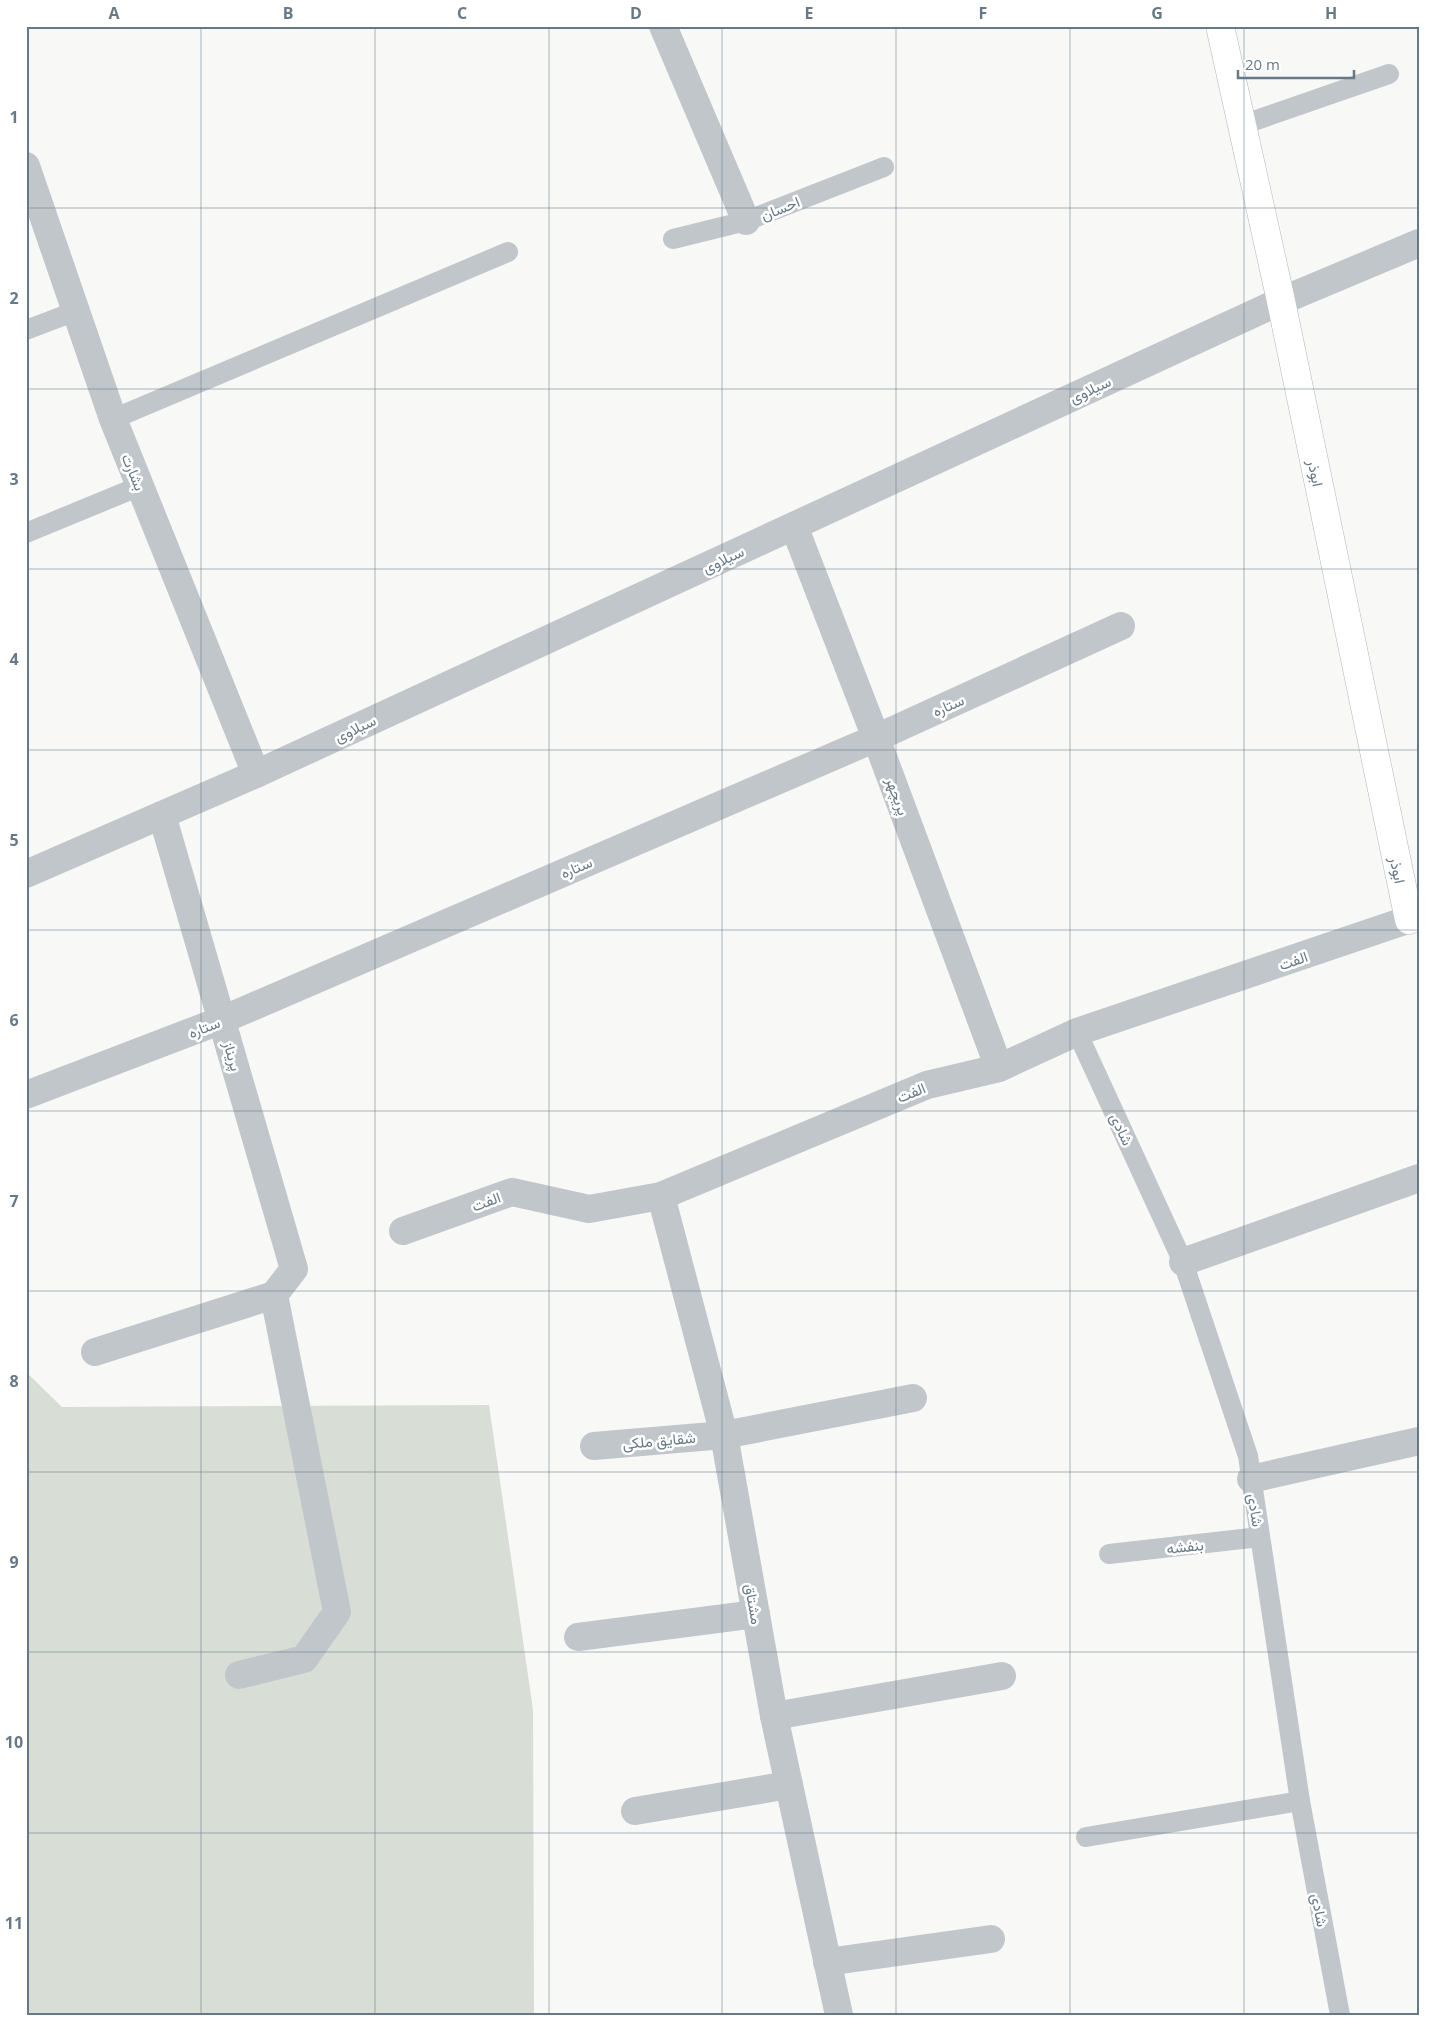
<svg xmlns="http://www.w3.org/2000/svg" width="1445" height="2041" font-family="'Open Sans',Vazirmatn,sans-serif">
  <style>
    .green { fill: #d8ddd5 }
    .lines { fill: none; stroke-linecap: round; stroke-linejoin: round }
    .secondary-casing { stroke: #b1b8bd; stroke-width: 29 }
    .lane { stroke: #c1c6ca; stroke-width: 20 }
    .street { stroke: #c1c6ca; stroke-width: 28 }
    .secondary { stroke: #fff; stroke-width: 28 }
    .grid { fill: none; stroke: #677987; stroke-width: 1; stroke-opacity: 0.55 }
    .labels { text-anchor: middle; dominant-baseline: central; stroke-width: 5; stroke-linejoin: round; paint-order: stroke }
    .street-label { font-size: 15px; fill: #677987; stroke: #fff }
    .neatline { fill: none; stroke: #677987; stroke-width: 2 }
    .grid-label { font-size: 16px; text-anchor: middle; font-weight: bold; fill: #677987 }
  </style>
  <rect width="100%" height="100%" fill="#f8f8f6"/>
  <polygon class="green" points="26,1372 62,1407 489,1405 533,1710 534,2015 26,2015"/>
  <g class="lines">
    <g class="secondary-casing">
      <polyline id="secondary" points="1220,26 1281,301 1409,920"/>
    </g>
    <g class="lane">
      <polyline points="1242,125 1389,74"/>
      <polyline points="673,239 746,221 884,167"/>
      <polyline points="26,330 76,311"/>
      <polyline points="113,419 508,252"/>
      <polyline points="26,533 140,486"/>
      <polyline points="1077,1032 1183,1262 1248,1456 1300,1801 1340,2015"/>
      <polyline points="1109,1554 1260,1537"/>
      <polyline points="1086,1837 1300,1801"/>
    </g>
    <g class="street">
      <polyline points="663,26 746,221"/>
      <polyline points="26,166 113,419 256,774"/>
      <polyline points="794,526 876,738 999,1068"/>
      <polyline points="162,815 294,1269 274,1295 337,1612 304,1659 239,1675"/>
      <polyline points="26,874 256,774 1281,301 1419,243"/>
      <polyline points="26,1095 222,1020 876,738 1121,626"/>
      <polyline points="661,1196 724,1435 774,1716 839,2015"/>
      <polyline points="403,1231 512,1192 589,1209 661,1196 927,1085 999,1068 1077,1032 1419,916"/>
      <polyline points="1183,1262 1419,1178"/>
      <polyline points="95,1352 274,1295"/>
      <polyline points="594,1446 724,1435 913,1398"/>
      <polyline points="1251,1479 1419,1441"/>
      <polyline points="578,1637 756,1614"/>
      <polyline points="774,1716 1002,1676"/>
      <polyline points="635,1811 789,1785"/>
      <polyline points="827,1962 991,1939"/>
    </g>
    <use href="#secondary" class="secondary"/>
  </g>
  <path class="grid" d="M201,26V2015M375,26V2015M549,26V2015M722,26V2015M896,26V2015M1070,26V2015M1244,26V2015M26,208H1419M26,389H1419M26,569H1419M26,750H1419M26,930H1419M26,1111H1419M26,1291H1419M26,1472H1419M26,1652H1419M26,1833H1419"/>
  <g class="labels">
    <g class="street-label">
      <text transform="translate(780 208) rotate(-22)">احسان</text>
      <text transform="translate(1090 389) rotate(-25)">سیلاوی</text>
      <text transform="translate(134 472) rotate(68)">بشارت</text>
      <text transform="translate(1316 473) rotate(78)">ابوذر</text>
      <text transform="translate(723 559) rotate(-25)">سیلاوی</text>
      <text transform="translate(948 705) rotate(-24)">ستاره</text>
      <text transform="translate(355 728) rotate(-25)">سیلاوی</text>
      <text transform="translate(898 796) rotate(70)">پریچهر</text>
      <text transform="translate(576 867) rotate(-23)">ستاره</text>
      <text transform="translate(1398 870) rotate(78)">ابوذر</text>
      <text transform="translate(1293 960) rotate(-19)">الفت</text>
      <text transform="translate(204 1027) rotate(-21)">ستاره</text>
      <text transform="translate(233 1056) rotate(74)">پریناز</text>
      <text transform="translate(911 1092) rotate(-22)">الفت</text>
      <text transform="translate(1122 1129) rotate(65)">شادی</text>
      <text transform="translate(486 1201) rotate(-20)">الفت</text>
      <text transform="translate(659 1440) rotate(-5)">شقایق ملکی</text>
      <text transform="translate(1256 1510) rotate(81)">شادی</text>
      <text transform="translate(1185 1546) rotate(-6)">بنفشه</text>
      <text transform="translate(754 1604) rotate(80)">مشتاق</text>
      <text transform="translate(1320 1910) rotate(79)">شادی</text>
    </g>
  </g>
  <rect width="1445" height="2041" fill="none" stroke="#ffffff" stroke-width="55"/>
  <path d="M1238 70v8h116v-8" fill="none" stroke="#677987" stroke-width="2.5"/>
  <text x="1245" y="70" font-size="15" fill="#677987" stroke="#ffffff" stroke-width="4" paint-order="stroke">20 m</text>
  <rect x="28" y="28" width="1390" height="1986" class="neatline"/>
  <g class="grid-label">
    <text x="114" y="19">A</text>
    <text x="288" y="19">B</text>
    <text x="462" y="19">C</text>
    <text x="636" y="19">D</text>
    <text x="809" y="19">E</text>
    <text x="983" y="19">F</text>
    <text x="1157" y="19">G</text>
    <text x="1331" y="19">H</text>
    <text x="14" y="123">1</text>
    <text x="14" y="304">2</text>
    <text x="14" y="485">3</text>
    <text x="14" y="665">4</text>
    <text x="14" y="846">5</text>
    <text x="14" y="1026">6</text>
    <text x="14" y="1207">7</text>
    <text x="14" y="1387">8</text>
    <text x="14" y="1568">9</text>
    <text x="14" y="1748">10</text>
    <text x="14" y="1929">11</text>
  </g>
</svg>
